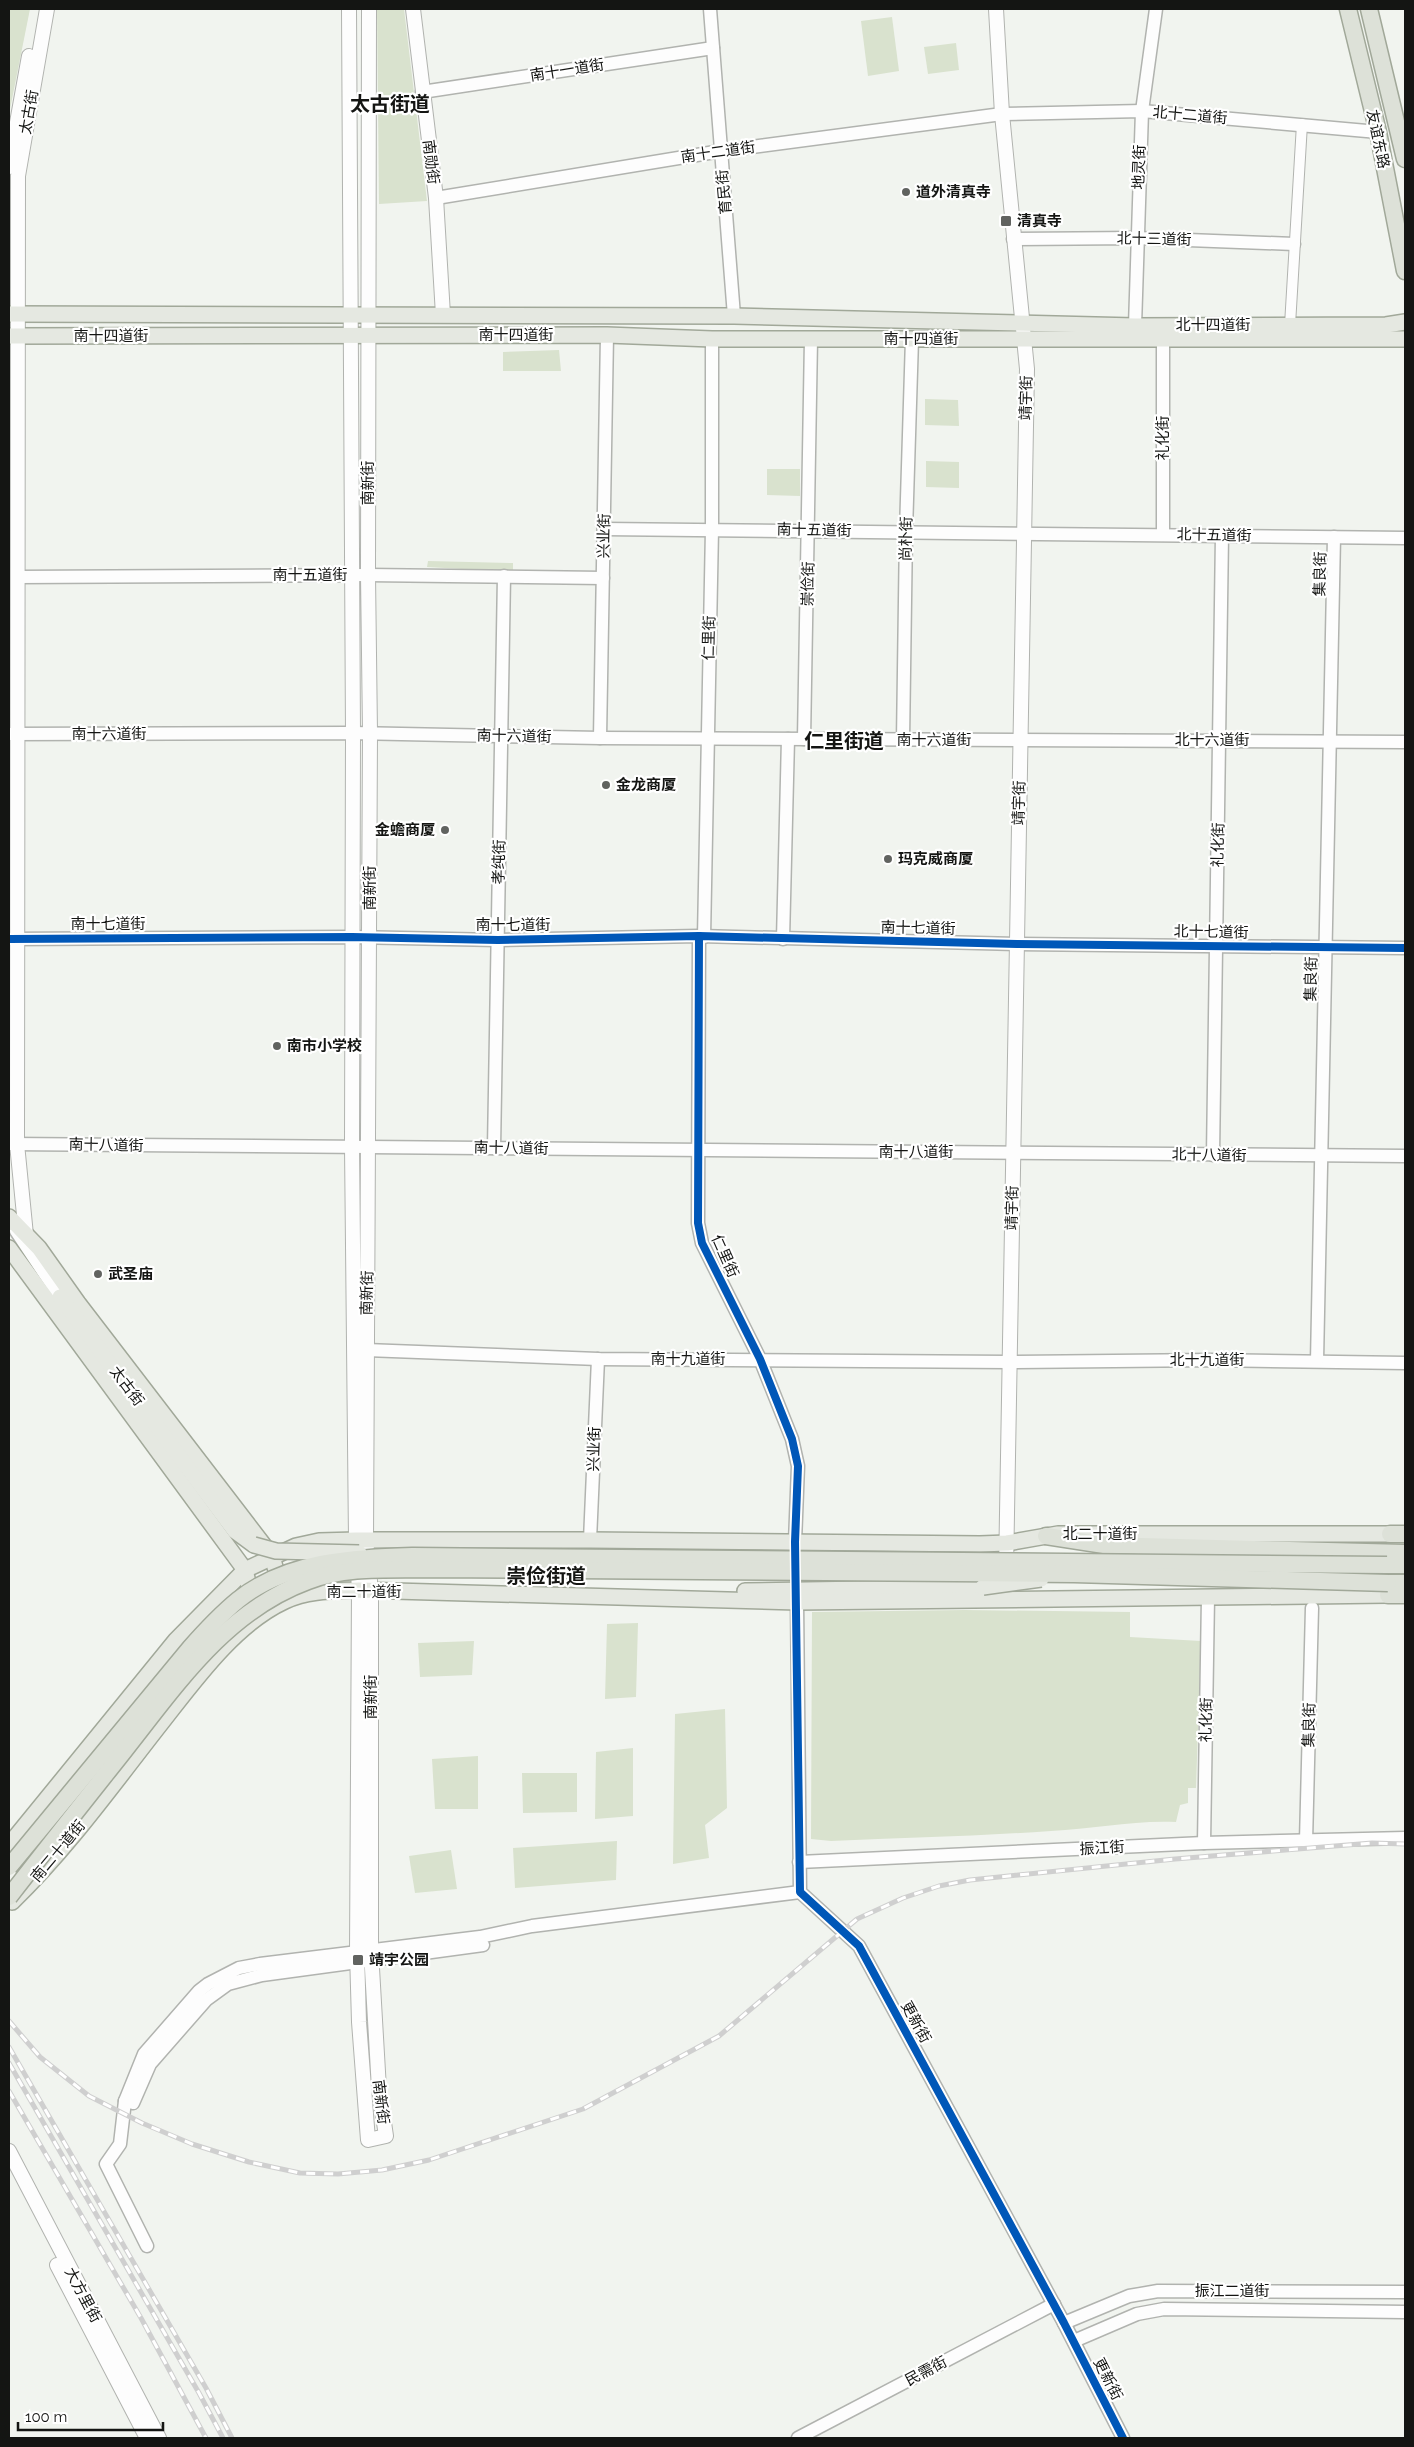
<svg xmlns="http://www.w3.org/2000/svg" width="1414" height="2447" font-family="Raleway,'Noto Sans SC',sans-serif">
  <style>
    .green { fill: #d9e2ce }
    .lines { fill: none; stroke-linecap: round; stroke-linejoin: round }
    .minor-casing { stroke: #b1b3af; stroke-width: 12 }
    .tertiary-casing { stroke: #b1b3af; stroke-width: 15 }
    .secondary-casing { stroke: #b1b3af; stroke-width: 16 }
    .primary-casing { stroke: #a1a899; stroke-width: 18 }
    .trunk-casing { stroke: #a1a899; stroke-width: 19 }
    .minor { stroke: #fdfdfd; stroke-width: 10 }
    .tertiary { stroke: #fdfdfd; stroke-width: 12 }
    .secondary { stroke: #fdfdfd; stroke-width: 14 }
    .primary { stroke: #e5e8e1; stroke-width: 15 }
    .trunk { stroke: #dde1d8; stroke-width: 16 }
    .rail-casing { stroke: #cfcfcf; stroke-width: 5 }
    .rail { stroke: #fff; stroke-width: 3; stroke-dasharray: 9; stroke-linecap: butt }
    .primary-bridge-casing { stroke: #a1a899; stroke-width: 18; stroke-linecap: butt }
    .trunk-bridge-casing { stroke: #a1a899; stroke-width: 19; stroke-linecap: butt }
    .primary-bridge { stroke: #e5e8e1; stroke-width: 15 }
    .trunk-bridge { stroke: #dde1d8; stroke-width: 16 }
    .cycleway-casing { stroke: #fff; stroke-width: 11 }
    .cycleway { stroke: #0057b8; stroke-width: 8 }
    .poi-dot { fill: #616360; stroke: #fff; stroke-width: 2 }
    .labels { text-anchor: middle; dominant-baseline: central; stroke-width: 4.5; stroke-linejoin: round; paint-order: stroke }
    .street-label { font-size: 15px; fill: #141513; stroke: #fff }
    .poi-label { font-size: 15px; font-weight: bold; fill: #141513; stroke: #fff; text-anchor: start }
    .district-label { font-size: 20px; font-weight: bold; fill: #141513; stroke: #fff }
  </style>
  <rect width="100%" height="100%" fill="#f1f4ef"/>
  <g class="green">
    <polygon points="9,9 30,9 9,114"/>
    <polygon points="377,9 404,9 427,201 379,204"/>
    <polygon points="892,17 899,71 868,76 861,21"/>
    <polygon points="956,43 959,70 928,74 924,47"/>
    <polygon points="559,350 561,371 503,371 503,352"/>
    <polygon points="925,399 958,400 959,426 925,425"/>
    <polygon points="926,461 959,462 959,488 926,487"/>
    <polygon points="767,469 800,469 800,496 767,495"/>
    <polygon points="428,561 513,563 513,572 427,567"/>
    <path d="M965,1610L1130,1612V1637L1201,1641L1196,1788H1188V1803L1180,1805L1176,1822C1135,1820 1093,1829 1051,1831C978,1836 905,1838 831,1841L811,1839L812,1612Z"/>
    <polygon points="638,1623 636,1697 605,1699 607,1624"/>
    <polygon points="474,1641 472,1675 420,1677 418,1643"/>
    <polygon points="725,1709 727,1808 705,1825 709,1858 673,1864 675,1714"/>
    <polygon points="633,1748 633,1816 595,1819 596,1752"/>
    <polygon points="478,1756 478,1809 435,1809 432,1759"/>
    <polygon points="522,1773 577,1773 577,1812 523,1813"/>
    <polygon points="617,1841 616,1880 515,1888 513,1848"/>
    <polygon points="451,1850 457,1889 415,1893 409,1856"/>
  </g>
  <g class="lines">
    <g class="minor-casing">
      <polyline id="minor" points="1290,325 1302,124"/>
    </g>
    <g class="tertiary-casing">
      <g id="tertiary">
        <polyline points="710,9 734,316"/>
        <polyline points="422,92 713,48"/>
        <polyline points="436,198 721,151 1002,114 1142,111 1378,132"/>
        <polyline points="1013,239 1136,238 1294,244"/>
        <polyline points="1135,326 1142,111 1156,9"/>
        <polyline points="604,529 1405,538"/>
        <polyline points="1163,534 1163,341"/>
        <polyline points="17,577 368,575 603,578"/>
        <polyline points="9,734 353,733 600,738 1405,742"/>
        <polyline points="600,738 607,335"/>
        <polyline points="804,739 811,339"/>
        <polyline points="903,740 906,531 912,339"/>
        <polyline points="699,936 698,1223 702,1243 760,1359 792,1439 798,1466 795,1542"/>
        <polyline points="704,937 712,529 712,339"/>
        <polyline points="9,939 352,937 498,940 699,936 1017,944 1405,948"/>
        <polyline points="783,939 788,739"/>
        <polyline points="9,1144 1405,1156"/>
        <polyline points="494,1148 504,576"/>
        <polyline points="1213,1155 1222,535"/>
        <polyline points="16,1231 60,1297"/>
        <polyline points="366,1350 598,1359 1009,1362 1211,1360 1405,1363"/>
        <polyline points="1317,1361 1334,537"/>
        <polyline points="590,1540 598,1359"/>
        <polyline points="797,1602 800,1892 859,1946 1064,2323 1123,2438"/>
        <polyline points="1306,1841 1312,1608"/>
        <polyline points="1204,1843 1208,1597"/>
        <polyline points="799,1862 1204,1843 1405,1838"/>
        <polyline points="125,2101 133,2103 150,2064 206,2000 228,1984 262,1975 483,1945"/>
        <polyline points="147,2246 106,2164 120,2144 125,2101 144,2054 199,1991 208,1984 239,1968 260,1964 480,1937 532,1926 800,1892"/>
        <polyline points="1064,2323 1129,2296 1158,2291 1405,2292"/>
        <polyline points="1074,2341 1137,2314 1164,2309 1405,2312"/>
        <polyline points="798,2438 1054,2304"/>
      </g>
    </g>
    <g class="secondary-casing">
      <g id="secondary">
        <polyline points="349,9 353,733 352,1147 356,1540 359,1590 357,1953 359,2022 368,2140 386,2136 379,2089 371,1951 371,1591 366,1540 370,733 368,575 369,9"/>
        <polyline points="413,9 436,198 443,315"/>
        <polyline points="996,9 1002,114 1027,369 1006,1571"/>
        <polyline points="9,167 29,56"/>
        <polyline points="26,1235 17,1144 18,176 47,9"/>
        <polyline points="9,2151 159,2438"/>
        <polyline points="57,2265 147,2438"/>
      </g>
    </g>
    <g class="primary-casing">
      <g id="primary">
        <polyline points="9,314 734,316 1135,326 1386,325 1405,322"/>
        <polyline points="9,336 607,335 712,339 1405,339"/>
        <polyline points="9,1217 39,1248 78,1303 272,1556 281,1589"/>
        <polyline points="9,1248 245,1570 253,1603"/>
        <polyline points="60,1297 235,1531 254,1545"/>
        <polyline points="745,1591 983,1587"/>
        <polyline points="9,1845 176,1640 245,1570 296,1546 319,1541 356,1540 590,1540 980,1544 1007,1543 1058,1534 1390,1534"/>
        <path d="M12,1902C68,1848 114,1783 162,1722C195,1680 235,1624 285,1601C309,1590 334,1591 359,1590L797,1602L1388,1595"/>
      </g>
    </g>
    <g class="trunk-casing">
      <g id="trunk">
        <polyline points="1348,9 1378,132 1405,271"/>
        <polyline points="1369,9 1405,159"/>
        <polyline points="1390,1534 1405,1534"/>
        <polyline points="1046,1536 1104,1545 1405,1553"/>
        <polyline points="1387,1565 1405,1565"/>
        <polyline points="1388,1583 1405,1583"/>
        <polyline points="1388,1595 1405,1595"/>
      </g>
    </g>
    <use href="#minor" class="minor"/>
    <use href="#tertiary" class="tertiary"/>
    <use href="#secondary" class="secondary"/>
    <use href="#primary" class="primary"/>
    <use href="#trunk" class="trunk"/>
    <g class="rail-casing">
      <g id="rail">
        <polyline points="9,2021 40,2057 89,2096 142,2123 192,2144 249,2162 300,2173 338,2174 382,2170 429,2160 583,2109 719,2036 857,1919 903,1898 939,1886 970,1880 1175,1859 1372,1843 1405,1844"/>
        <polyline points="9,2047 206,2388 232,2438"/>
        <polyline points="9,2063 199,2393 223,2438"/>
        <polyline points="9,2091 141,2318 206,2438"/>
      </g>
    </g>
    <use href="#rail" class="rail"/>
    <g class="primary-bridge-casing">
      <g id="primary-bridge">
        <polyline points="254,1545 276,1551 359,1553"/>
        <polyline points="983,1587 1041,1579"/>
      </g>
    </g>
    <g class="trunk-bridge-casing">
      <g id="trunk-bridge">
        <path d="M9,1867L190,1648C205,1631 221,1614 238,1600C288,1560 353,1558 413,1556L1387,1565"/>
        <path d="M9,1897C47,1848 86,1799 124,1751C177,1684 226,1611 308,1581C347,1566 392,1570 433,1569L1074,1574L1388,1583"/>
      </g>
    </g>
    <use href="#primary-bridge" class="primary-bridge"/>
    <use href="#trunk-bridge" class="trunk-bridge"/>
    <g class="cycleway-casing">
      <g id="cycleway">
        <polyline points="699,936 698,1223 702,1243 760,1359 792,1439 798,1466 795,1542 800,1892 859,1946 1064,2323 1123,2438"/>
        <polyline points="9,939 352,937 498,940 699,936 1017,944 1405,948"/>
      </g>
    </g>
    <use href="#cycleway" class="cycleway"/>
  </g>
  <g class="poi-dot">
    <circle cx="906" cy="192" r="5"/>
    <rect x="1000" y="215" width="12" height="12" rx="2.5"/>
    <circle cx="606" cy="785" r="5"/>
    <circle cx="445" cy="830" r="5"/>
    <circle cx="888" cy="859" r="5"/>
    <circle cx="277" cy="1046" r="5"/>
    <circle cx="98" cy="1274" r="5"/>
    <rect x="352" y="1954" width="12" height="12" rx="2.5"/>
  </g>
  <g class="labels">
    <g class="street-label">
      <text transform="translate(567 70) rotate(-9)">南十一道街</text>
      <text transform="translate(29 112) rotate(-80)">太古街</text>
      <text transform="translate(1190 115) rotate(5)">北十二道街</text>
      <text transform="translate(1378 139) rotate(78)">友谊东路</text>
      <text transform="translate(718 152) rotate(-8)">南十二道街</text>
      <text transform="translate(431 162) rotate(83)">南勋街</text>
      <text transform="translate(1139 167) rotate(-88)">地灵街</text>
      <text transform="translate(724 192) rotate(-95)">育民街</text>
      <text transform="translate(1154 239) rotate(1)">北十三道街</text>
      <text x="1213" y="325">北十四道街</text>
      <text x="516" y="335">南十四道街</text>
      <text x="111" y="336">南十四道街</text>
      <text x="921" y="339">南十四道街</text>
      <text transform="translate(1026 398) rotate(-89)">靖宇街</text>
      <text transform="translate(1163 438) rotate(-90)">礼化街</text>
      <text transform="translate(368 483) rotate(-90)">南新街</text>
      <text transform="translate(814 530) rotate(1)">南十五道街</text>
      <text transform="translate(1214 535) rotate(1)">北十五道街</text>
      <text transform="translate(604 536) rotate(-89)">兴业街</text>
      <text transform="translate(906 539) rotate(-89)">尚朴街</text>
      <text transform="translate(1320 574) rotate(-89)">集良街</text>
      <text x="310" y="575">南十五道街</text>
      <text transform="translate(808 584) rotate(-89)">崇俭街</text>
      <text transform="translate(709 638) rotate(-89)">仁里街</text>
      <text x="109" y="734">南十六道街</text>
      <text transform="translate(514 736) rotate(1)">南十六道街</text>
      <text x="934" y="740">南十六道街</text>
      <text x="1212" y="740">北十六道街</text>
      <text transform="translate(1019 803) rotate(-89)">靖宇街</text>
      <text transform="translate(1218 845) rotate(-89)">礼化街</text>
      <text transform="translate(499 862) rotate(-89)">孝纯街</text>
      <text transform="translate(370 888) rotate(-90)">南新街</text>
      <text x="108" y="924">南十七道街</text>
      <text x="513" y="925">南十七道街</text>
      <text transform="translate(918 928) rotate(1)">南十七道街</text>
      <text transform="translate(1211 932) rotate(1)">北十七道街</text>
      <text transform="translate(1311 979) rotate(-89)">集良街</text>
      <text transform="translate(106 1145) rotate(1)">南十八道街</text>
      <text transform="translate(511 1148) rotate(1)">南十八道街</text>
      <text x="916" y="1152">南十八道街</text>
      <text transform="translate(1209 1155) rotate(1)">北十八道街</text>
      <text transform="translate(1012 1208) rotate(-89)">靖宇街</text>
      <text transform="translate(725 1256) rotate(66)">仁里街</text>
      <text transform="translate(367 1293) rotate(-89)">南新街</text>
      <text x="688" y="1359">南十九道街</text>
      <text x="1207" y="1360">北十九道街</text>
      <text transform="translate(127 1386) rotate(53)">太古街</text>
      <text transform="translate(594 1449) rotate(-88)">兴业街</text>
      <text x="1100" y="1534">北二十道街</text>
      <text x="364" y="1592">南二十道街</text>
      <text transform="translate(371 1697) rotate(-90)">南新街</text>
      <text transform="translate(1206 1720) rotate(-89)">礼化街</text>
      <text transform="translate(1309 1725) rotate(-89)">集良街</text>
      <text transform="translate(1102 1848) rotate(-3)">振江街</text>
      <text transform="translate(58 1851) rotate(-50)">南二十道街</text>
      <text transform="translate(916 2022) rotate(61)">更新街</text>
      <text transform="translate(381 2102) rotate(83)">南新街</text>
      <text x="1232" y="2291">振江二道街</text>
      <text transform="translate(83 2295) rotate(62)">大方里街</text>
      <text transform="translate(926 2371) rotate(-28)">民需街</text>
      <text transform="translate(1108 2379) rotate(63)">更新街</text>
    </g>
    <g class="poi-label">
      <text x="916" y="192">道外清真寺</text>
      <text x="1017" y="221">清真寺</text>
      <text x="616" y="785">金龙商厦</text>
      <text x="435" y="830" text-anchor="end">金蟾商厦</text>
      <text x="898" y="859">玛克威商厦</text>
      <text x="287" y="1046">南市小学校</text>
      <text x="108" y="1274">武圣庙</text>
      <text x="369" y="1960">靖宇公园</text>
    </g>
    <g class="district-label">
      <text x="390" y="104">太古街道</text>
      <text x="844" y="741">仁里街道</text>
      <text x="546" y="1576">崇俭街道</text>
    </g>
  </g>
  <rect width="1414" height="2447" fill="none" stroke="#141513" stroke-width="20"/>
  <path d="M18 2422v8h145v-8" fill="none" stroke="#141513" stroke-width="2.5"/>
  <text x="25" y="2422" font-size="15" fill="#141513" stroke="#ffffff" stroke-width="4" paint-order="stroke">100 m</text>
</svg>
